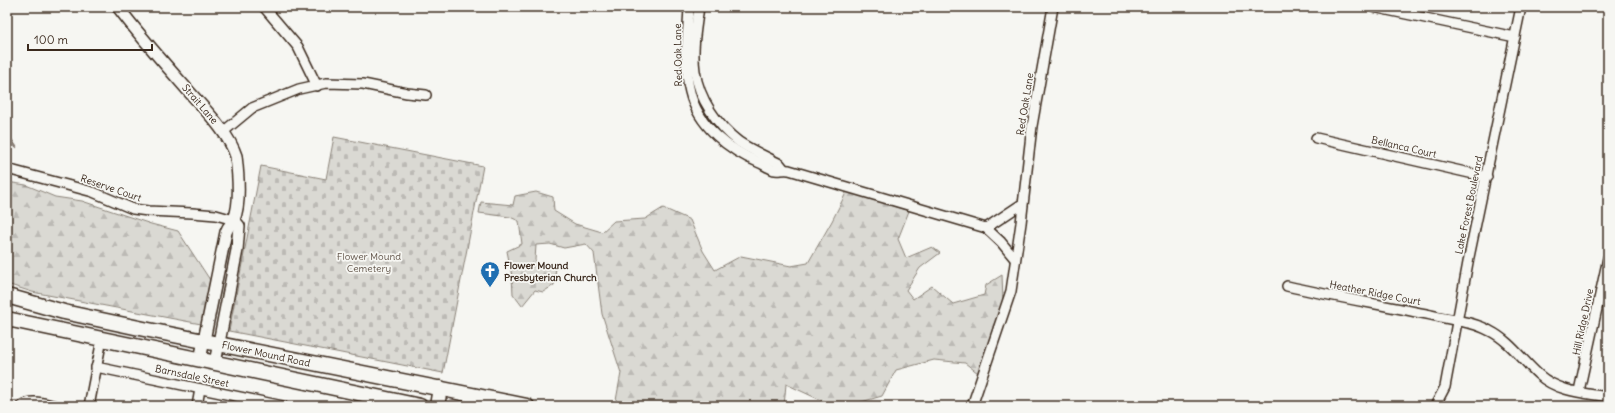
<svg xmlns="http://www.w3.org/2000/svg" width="1615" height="413" font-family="Delius,sans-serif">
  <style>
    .forest { fill: url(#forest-firs); stroke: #8a8278 }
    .cemetery { fill: url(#cemetery-stones); stroke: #8a8278 }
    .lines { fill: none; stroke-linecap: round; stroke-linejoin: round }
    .stream { stroke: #857a71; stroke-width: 2.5 }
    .minor-casing { stroke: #3b2a1e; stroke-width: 12 }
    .tertiary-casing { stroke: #3b2a1e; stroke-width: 14 }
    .primary-casing { stroke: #3b2a1e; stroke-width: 17 }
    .minor { stroke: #f6f6f2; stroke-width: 9 }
    .tertiary { stroke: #f6f6f2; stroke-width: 11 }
    .primary { stroke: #f6f6f2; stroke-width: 14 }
    .labels { text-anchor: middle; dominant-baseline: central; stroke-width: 3.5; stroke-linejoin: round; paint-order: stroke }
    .street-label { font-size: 10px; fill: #3b2a1e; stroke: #f6f6f2 }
    .park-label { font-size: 10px; fill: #63564b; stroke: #f6f6f2 }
    .poi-label { font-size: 10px; font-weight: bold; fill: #3b2a1e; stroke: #f6f6f2; text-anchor: start }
  </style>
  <defs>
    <pattern id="forest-firs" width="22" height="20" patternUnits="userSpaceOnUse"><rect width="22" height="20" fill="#dad9d3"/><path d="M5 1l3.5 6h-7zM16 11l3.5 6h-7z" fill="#bcbab5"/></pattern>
    <pattern id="cemetery-stones" width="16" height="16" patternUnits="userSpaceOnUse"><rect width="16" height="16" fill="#dad9d3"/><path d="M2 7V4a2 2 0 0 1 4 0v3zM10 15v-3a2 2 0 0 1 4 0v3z" fill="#bcbab5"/></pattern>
  </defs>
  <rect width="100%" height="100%" fill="#f6f6f2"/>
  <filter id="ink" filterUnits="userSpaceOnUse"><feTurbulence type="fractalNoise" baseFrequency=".025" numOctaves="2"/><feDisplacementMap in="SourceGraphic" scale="8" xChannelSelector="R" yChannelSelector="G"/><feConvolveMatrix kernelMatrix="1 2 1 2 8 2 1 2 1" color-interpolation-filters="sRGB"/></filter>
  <g filter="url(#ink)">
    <g class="forest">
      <polygon points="7,182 26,185 55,197 82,201 151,224 178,231 210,280 201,324 32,292 7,284"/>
      <polygon points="847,191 909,211 898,239 906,258 932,247 940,253 920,268 906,290 913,299 932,286 953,304 984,295 986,285 1002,275 1003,300 978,373 965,363 934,360 896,370 882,396 854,404 829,404 786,384 784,406 615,406 621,373 602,314 594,253 586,244 564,248 550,244 536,245 535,260 538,266 550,263 556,267 554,285 543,292 535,290 522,306 513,294 512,276 507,251 522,244 519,221 510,217 479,213 481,202 513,205 515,196 536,192 553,197 554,211 575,224 602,232 614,221 645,219 663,208 690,220 703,251 715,270 741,256 791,266 808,263 832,221"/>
    </g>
    <polygon class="cemetery" points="334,137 483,166 443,373 229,331 261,166 326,179"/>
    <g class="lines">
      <polyline class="stream" points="7,134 16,147"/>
      <g class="minor-casing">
        <g id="minor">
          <polyline points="264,7 298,47 317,86"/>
          <path d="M689,7C688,34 683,65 690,92C698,126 729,150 760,163C764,165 769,168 774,170C778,171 784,169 789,170L986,228L1001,242L1015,259"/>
          <path d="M699,7C696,27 692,50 695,71C699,99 717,125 739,142C751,150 767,157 780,164L784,169"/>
          <polyline points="1373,7 1515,37"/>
          <polyline points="223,132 252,108 299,89 326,83 363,84 407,93 426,95"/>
          <polyline points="1316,138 1487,177"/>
          <polyline points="7,169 93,192 133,209 148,211 192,213 216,215 234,220"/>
          <polyline points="986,228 1022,204"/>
          <path d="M1287,286C1335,297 1383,305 1431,315C1450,320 1472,321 1490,331C1510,341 1523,361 1539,375C1558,392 1585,393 1608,397"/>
          <polyline points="96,367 283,406"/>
          <polyline points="1579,391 1608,258"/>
          <path d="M21,406C31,398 46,404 57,406"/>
          <polyline points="89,406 102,339"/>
          <polyline points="197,406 200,389"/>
          <polyline points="972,406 1011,291 1021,223 1032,126 1053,7"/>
          <polyline points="1435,406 1445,387 1469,257 1521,7"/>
        </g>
      </g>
      <g class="tertiary-casing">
        <g id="tertiary">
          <path d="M118,7C139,35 162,61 185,87C202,107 228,131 236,156C238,173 241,204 234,219C232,224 229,224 226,232L200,360"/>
          <polyline points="215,363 237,250 239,226 234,220"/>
        </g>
      </g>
      <g class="primary-casing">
        <g id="primary">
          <polyline points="7,296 64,312 144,329 527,406"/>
          <polyline points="7,319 420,406"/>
          <polyline points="437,406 440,388"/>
        </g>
      </g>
      <use href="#minor" class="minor"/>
      <use href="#tertiary" class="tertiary"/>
      <use href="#primary" class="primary"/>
    </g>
  </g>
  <defs>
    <g id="church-pin" transform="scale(1)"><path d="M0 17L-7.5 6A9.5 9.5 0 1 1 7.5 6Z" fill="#1f6fb2" stroke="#f6f6f2"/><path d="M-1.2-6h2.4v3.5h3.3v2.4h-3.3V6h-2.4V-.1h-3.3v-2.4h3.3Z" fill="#fff"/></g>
  </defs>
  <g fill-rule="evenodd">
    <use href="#church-pin" x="490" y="271"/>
  </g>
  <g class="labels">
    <g class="street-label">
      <text transform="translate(678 55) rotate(-91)">Red Oak Lane</text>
      <text transform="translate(200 104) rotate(49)">Strait Lane</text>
      <text transform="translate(1025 104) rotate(-81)">Red Oak Lane</text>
      <text transform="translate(1404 147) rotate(13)">Bellanca Court</text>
      <text transform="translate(111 188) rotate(19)">Reserve Court</text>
      <text transform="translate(1469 205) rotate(-78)">Lake Forest Boulevard</text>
      <text transform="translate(1375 293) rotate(11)">Heather Ridge Court</text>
      <text transform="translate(1583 322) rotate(-78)">Hill Ridge Drive</text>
      <text transform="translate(266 354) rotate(12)">Flower Mound Road</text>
      <text transform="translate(192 376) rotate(12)">Barnsdale Street</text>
    </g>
    <g class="park-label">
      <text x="369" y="256">Flower Mound<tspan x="369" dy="12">Cemetery</tspan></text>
    </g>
    <g class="poi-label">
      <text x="504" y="265">Flower Mound<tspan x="504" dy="12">Presbyterian Church</tspan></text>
    </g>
  </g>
  <rect width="1615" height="413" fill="none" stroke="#f6f6f2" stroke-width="24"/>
  <rect x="12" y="12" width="1591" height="389" fill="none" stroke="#3b2a1e" stroke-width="1.5" filter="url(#ink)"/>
  <path d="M28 44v6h124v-6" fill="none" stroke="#3b2a1e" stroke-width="2"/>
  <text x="34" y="44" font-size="12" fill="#3b2a1e" stroke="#f6f6f2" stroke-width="3" paint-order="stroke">100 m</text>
</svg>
